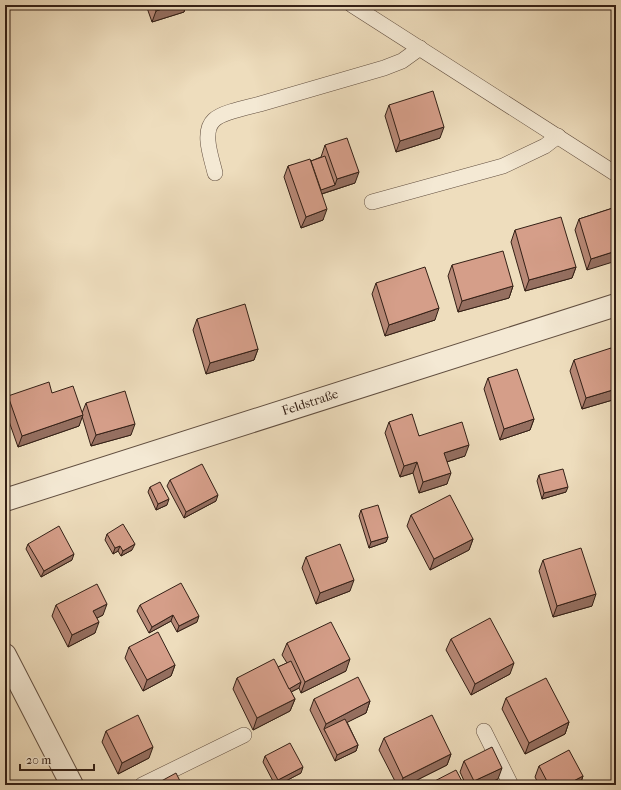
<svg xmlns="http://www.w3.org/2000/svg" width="621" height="790" font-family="'IM FELL French Canon',serif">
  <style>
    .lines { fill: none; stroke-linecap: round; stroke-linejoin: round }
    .service-casing { stroke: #624f40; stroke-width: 16 }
    .minor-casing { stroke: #624f40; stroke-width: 24 }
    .tertiary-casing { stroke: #624f40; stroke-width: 24 }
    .service { stroke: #f4e9d4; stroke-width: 15 }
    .minor { stroke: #f4e9d4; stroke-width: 22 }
    .tertiary { stroke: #f4e9d4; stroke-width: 22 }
    .wall { fill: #b78876; stroke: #342016 }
    .shaded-wall { fill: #956f60; stroke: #342016 }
    .building { fill: #d59e89; stroke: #342016 }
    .labels { text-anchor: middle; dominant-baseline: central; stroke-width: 3; stroke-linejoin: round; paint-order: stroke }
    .street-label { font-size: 13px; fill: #342016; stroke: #f4e9d4 }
  </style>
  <rect width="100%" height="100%" fill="#eeddbd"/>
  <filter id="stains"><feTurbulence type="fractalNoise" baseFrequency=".005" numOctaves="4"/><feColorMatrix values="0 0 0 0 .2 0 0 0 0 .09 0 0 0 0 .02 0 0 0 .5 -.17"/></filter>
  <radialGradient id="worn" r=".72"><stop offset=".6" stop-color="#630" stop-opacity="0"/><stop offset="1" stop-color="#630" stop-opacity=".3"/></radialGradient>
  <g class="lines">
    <g class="service-casing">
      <g id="service">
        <polyline points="352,5 616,174"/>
        <path d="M215,173C212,159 201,132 214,120C222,112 249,107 260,104C301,92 342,80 384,68L402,61L420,48"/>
        <polyline points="372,202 503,166 545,146 558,136"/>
        <polyline points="484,731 511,785"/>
        <polyline points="142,785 244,735"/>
      </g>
    </g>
    <g class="minor-casing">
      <polyline id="minor" points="5,500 616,305"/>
    </g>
    <g class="tertiary-casing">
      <polyline id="tertiary" points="5,655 72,785"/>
    </g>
    <use href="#service" class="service"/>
    <use href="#minor" class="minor"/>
    <use href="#tertiary" class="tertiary"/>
  </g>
  <g class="wall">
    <polygon points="146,5 186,5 184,12 152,22"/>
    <polygon points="389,105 440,138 396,152 385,116"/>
    <polygon points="325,145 355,183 322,194 323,220 301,228 284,177 288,166 311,161 321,157"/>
    <polygon points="616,207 587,270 575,230 579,219"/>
    <polygon points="515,230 576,267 572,278 525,291 511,242"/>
    <polygon points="452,265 513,286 509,298 458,312 448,276"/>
    <polygon points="376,283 435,320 385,336 372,294"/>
    <polygon points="197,319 258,349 254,360 206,374 193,330"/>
    <polygon points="574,360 616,365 616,399 582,409 570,371"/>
    <polygon points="488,378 534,419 530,430 500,440 484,389"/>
    <polygon points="52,393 82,413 86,403 131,435 91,446 82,416 79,426 18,447 5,410 5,405 8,396"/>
    <polygon points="389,422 465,456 447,462 447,484 419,493 413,473 400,477 385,433"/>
    <polygon points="539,475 566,492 542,499 537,481"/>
    <polygon points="170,480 216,501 184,518 167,486"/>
    <polygon points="150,487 167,505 156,510 148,492"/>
    <polygon points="361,510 388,537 386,542 369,548 359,516"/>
    <polygon points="411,515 473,539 469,550 430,570 407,526"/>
    <polygon points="107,534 132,550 121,556 118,551 113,554 105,540"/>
    <polygon points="28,544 72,560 41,577 26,549"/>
    <polygon points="306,557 350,591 316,604 302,568"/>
    <polygon points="543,560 592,606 553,617 539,571"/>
    <polygon points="56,605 103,615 97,618 95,633 68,647 52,616"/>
    <polygon points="140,605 197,622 177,632 171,621 149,633 137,611"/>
    <polygon points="451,639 510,674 471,695 446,650"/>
    <polygon points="287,643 346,671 301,693 299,688 291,692 295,699 290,711 253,730 233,689 237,678 278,667 287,663 282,655"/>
    <polygon points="129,647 175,665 171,676 143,691 125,658"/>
    <polygon points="506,698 569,722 565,734 525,754 502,709"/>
    <polygon points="314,699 370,701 366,713 347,722 358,745 356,751 335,761 310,710"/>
    <polygon points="106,731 149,758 118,774 102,742"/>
    <polygon points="384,738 451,754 447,765 407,785 397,785 379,750"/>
    <polygon points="265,756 301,773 278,785 275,785 263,762"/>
    <polygon points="464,761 498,779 485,785 466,785 460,772"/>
    <polygon points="539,766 583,776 580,785 539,785 535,777"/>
  </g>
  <g class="shaded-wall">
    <polygon points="174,5 186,5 184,12 152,22 156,11"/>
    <polygon points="444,127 440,138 396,152 400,141"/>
    <polygon points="359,172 355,183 315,196 317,191 335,185 337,179"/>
    <polygon points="327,209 323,220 301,228 306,217"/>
    <polygon points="616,251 616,261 587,270 591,259"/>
    <polygon points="576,267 572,278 525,291 529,280"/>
    <polygon points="513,286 509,298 458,312 462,301"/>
    <polygon points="439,308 435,320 385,336 389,325"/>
    <polygon points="258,349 254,360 206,374 210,363"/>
    <polygon points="616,389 616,399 582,409 586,398"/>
    <polygon points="83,415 79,426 18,447 22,436"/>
    <polygon points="534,419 530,430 500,440 504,429"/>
    <polygon points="135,424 131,435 91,446 96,435"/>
    <polygon points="469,445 465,456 440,464 444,453"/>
    <polygon points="417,462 413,473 400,477 404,466"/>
    <polygon points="451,473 447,484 419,493 423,482"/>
    <polygon points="568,487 566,492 542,499 544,493"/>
    <polygon points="218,495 216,501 184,518 186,512"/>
    <polygon points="169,499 167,505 156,510 158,504"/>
    <polygon points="388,537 386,542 369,548 371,542"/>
    <polygon points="473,539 469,550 430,570 434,559"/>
    <polygon points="135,544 132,550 121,556 123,551"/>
    <polygon points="120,546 118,551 113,554 115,548"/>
    <polygon points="74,554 72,560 41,577 44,571"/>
    <polygon points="354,580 350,591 316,604 320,593"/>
    <polygon points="596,594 592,606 553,617 557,606"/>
    <polygon points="107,604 103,615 89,622 93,611"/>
    <polygon points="173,615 171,621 149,633 152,627"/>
    <polygon points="199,616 197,622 177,632 179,626"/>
    <polygon points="99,622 95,633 68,647 72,635"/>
    <polygon points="350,659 346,671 301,693 305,682"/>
    <polygon points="514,663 510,674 471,695 475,684"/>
    <polygon points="175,665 171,676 143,691 147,680"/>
    <polygon points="301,682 299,688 283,696 285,691"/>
    <polygon points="295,699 290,711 253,730 257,718"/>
    <polygon points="370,701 366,713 326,733 324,729 326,724"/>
    <polygon points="569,722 565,734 525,754 529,743"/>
    <polygon points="358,745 356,751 335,761 337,755"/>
    <polygon points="153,747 149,758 118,774 122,763"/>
    <polygon points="451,754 447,765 407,785 400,785 403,778"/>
    <polygon points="303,767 301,773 278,785 276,785 278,780"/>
    <polygon points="502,768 498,779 485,785 472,785 474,781"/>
    <polygon points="583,776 580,785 566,785"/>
  </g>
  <g class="building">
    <polygon points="154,5 174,5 156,11"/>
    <polygon points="433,91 444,127 400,141 389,105"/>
    <polygon points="347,138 359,172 337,179 325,145"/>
    <polygon points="325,156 335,185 321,190 311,161"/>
    <polygon points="310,159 327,209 306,217 288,166"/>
    <polygon points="616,207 616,251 591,259 579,219"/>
    <polygon points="561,217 576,267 529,280 515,230"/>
    <polygon points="503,251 513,286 462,301 452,265"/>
    <polygon points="425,267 439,308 389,325 376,283"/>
    <polygon points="245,304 258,349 210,363 197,319"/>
    <polygon points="611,348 616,365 616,389 586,398 574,360"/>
    <polygon points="517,369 534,419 504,429 488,378"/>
    <polygon points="49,382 52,393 73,386 83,415 22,436 8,396"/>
    <polygon points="125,391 135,424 96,435 86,403"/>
    <polygon points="412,414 419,436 462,422 469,445 444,453 451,473 423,482 417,462 404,466 389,422"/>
    <polygon points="202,464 218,495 186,512 170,480"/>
    <polygon points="563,469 568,487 544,493 539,475"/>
    <polygon points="160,482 169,499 158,504 150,487"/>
    <polygon points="450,495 473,539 434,559 411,515"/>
    <polygon points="378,505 388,537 371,542 361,510"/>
    <polygon points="123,524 135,544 123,551 120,546 115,548 107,534"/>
    <polygon points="59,526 74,554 44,571 28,544"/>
    <polygon points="340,544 354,580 320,593 306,557"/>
    <polygon points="581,548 596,594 557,606 543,560"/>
    <polygon points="181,583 199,616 179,626 173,615 152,627 140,605"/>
    <polygon points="97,584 107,604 93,611 99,622 72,635 56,605"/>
    <polygon points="490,618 514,663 475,684 451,639"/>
    <polygon points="331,622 350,659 305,682 287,643"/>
    <polygon points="158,632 175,665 147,680 129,647"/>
    <polygon points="274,659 295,699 257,718 237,678"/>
    <polygon points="291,661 301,682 289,689 278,667"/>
    <polygon points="358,677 370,701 326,724 314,699"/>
    <polygon points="546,678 569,722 529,743 506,698"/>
    <polygon points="138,715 153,747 122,763 106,731"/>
    <polygon points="432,715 451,754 403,778 384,738"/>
    <polygon points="345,719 358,745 337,755 324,729"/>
    <polygon points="290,743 303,767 278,780 265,756"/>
    <polygon points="492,747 502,768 474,781 464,761"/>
    <polygon points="569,750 583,776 566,785 549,785 539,766"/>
    <polygon points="456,770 464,785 427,785"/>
    <polygon points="176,773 182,785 154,785"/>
  </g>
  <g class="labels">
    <g class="street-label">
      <text transform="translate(310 402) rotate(-18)">Feldstraße</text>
    </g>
  </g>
  <rect width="621" height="790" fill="none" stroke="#eeddbd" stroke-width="20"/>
  <rect x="6" y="6" width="609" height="778" fill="none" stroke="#342016" stroke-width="2"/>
  <rect x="10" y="10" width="601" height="770" fill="none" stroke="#342016"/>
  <path d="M20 764v6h74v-6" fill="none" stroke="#342016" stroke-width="2"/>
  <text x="26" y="764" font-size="12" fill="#342016" stroke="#f4e9d4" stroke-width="3" paint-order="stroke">20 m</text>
  <rect width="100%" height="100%" filter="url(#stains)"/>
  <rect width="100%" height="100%" fill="url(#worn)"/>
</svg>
